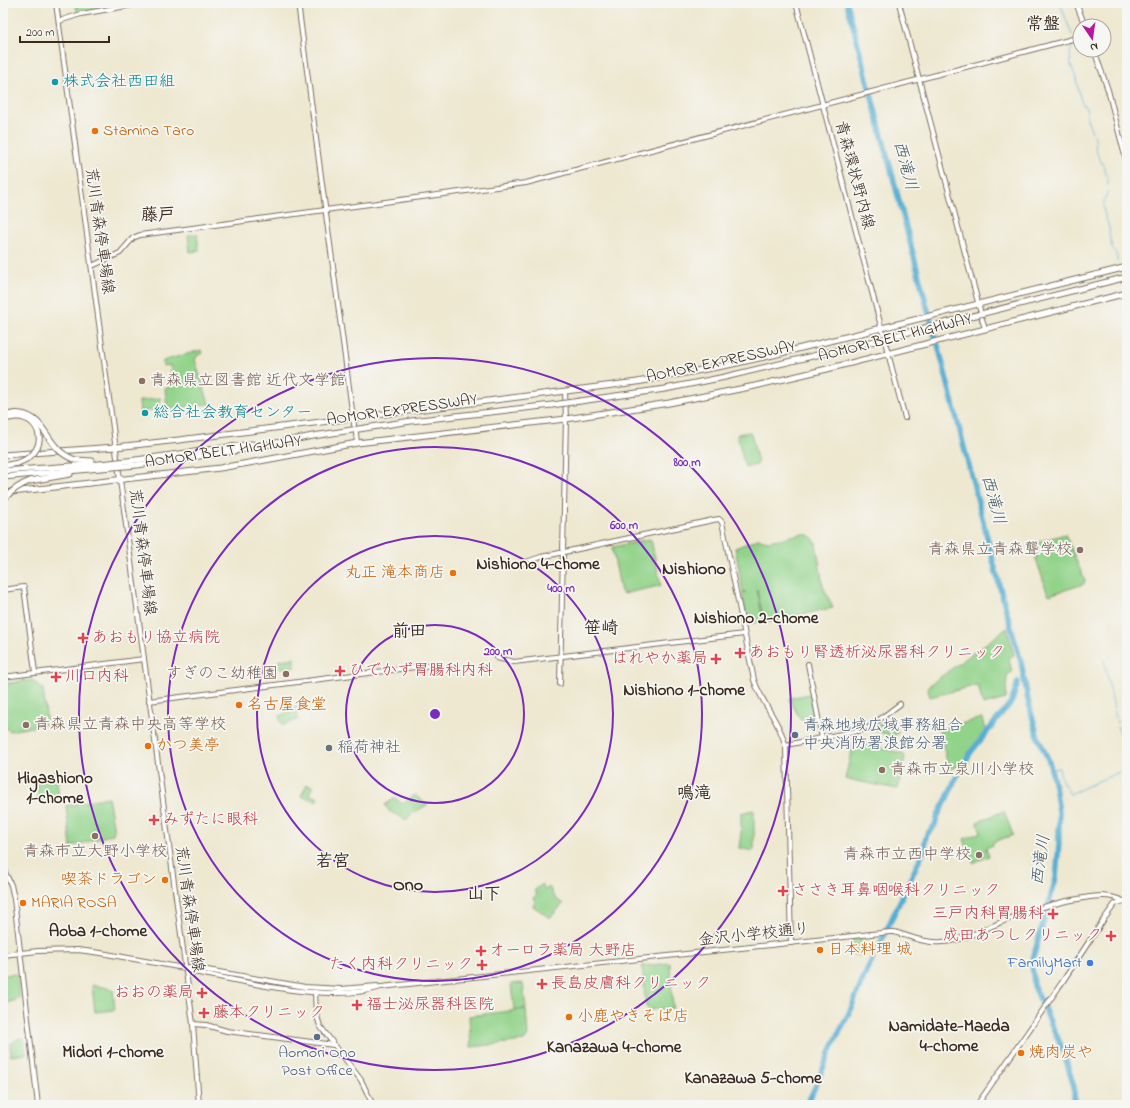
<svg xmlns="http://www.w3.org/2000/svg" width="1130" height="1108" font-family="'Indie Flower','Klee One',sans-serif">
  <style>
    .green { fill: #92d38a; stroke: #667e54 }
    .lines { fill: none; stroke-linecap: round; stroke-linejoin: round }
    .stream { stroke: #55add2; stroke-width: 1 }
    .river { stroke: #55add2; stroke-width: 5.5 }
    .secondary-casing { stroke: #7a6c5c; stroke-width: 6 }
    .primary-casing { stroke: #7a6c5c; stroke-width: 6 }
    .highway-casing { stroke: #7a6c5c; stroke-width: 7 }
    .secondary { stroke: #fff; stroke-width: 4 }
    .primary { stroke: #fff; stroke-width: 4 }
    .highway { stroke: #fff; stroke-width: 5 }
    .highway-bridge-casing { stroke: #7a6c5c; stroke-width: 7; stroke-linecap: butt }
    .highway-bridge { stroke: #fff; stroke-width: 5 }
    .ring { fill: none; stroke: #7b2cbf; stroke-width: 2 }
    .culture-dot { fill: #0f9aa8; stroke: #f6f6f2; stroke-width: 1.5 }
    .food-dot { fill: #e8710a; stroke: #f6f6f2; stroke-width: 1.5 }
    .education-dot { fill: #8d6e63; stroke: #f6f6f2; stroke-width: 1.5 }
    .health-dot { fill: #e0444e; stroke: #f6f6f2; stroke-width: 1.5 }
    .service-dot { fill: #5c6f8a; stroke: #f6f6f2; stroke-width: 1.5 }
    .worship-dot { fill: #6b7280; stroke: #f6f6f2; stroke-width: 1.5 }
    .shop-dot { fill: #3f7fe0; stroke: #f6f6f2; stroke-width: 1.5 }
    .labels { text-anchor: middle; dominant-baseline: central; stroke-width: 3.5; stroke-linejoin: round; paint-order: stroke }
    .culture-label { font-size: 16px; fill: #0d838f; stroke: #f6f6f2; text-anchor: start }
    .food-label { font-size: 16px; fill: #c56008; stroke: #f6f6f2; text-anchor: start }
    .street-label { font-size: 16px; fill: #3b2a1e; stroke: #f6f6f2 }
    .education-label { font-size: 16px; fill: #785e54; stroke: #f6f6f2; text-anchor: start }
    .health-label { font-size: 16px; fill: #be3a42; stroke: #f6f6f2; text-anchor: start }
    .service-label { font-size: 16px; fill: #4e5e75; stroke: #f6f6f2; text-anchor: start }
    .worship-label { font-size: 16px; fill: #5b616d; stroke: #f6f6f2; text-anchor: start }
    .shop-label { font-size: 16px; fill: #366cbe; stroke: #f6f6f2; text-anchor: end }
    .neighbourhood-label { font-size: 17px; font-weight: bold; fill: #3b2a1e; stroke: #f6f6f2 }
    .water-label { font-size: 17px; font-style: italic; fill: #44585d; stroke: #f6f6f2 }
    .quarter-label { font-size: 18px; font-weight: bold; fill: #3b2a1e; stroke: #f6f6f2 }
    .centre { fill: #7b2cbf; stroke: #f6f6f2; stroke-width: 2 }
    .ring-label { font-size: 12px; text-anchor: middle; font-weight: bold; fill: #7b2cbf; stroke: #f6f6f2; stroke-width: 3.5; stroke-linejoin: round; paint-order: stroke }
  </style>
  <rect width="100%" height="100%" fill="#f6f6f2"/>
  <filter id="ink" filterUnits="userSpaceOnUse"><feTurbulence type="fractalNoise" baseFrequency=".025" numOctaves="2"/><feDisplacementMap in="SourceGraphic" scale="8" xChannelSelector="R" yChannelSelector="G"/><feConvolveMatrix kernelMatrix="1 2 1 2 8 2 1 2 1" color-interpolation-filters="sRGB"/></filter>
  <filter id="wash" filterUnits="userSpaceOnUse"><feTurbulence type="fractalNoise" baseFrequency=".012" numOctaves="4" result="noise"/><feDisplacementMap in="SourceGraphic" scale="16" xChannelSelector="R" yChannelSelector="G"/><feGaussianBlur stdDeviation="0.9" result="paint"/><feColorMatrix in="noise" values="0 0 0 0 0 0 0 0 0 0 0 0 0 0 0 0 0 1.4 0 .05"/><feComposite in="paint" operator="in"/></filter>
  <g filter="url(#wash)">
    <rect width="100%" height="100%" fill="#eee8d0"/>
    <g class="green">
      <polygon points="75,3 100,3 102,9 78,14"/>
      <polygon points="197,234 199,251 190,252 188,235"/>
      <polygon points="201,350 202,353 197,356 195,360 209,404 167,409 165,388 172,387 170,365 163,366 163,361"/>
      <polygon points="160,398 161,409 140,412 139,401"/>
      <polygon points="750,432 751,433 758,463 757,465 745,467 737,436 738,434"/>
      <path d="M802,534C810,535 812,536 816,543L823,586L833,608L764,622L757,589L763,621L748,624L742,593L746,592H743L735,548L758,539L769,541Z"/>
      <polygon points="1065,534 1085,581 1084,584 1049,595 1046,589 1031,544"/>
      <polygon points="649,539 651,540 661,585 659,586 623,594 621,592 612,548 613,547"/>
      <polygon points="1007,628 1014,655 1009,658 1012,672 1007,675 1006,699 983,705 978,685 930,697 927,687"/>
      <polygon points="294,658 295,667 280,669 279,660"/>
      <polygon points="32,680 43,689 47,724 10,731 3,727 3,684"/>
      <polygon points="809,694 810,695 815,717 814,719 803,721 801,720 789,699 790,698"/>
      <polygon points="298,706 297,720 283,725 279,717"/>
      <polygon points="982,718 985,731 969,752 960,766 949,769 939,730"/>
      <polygon points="884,722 890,729 895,726 898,733 891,737 874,729"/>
      <polygon points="857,741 903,754 905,757 898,789 845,779 853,743"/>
      <polygon points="56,771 59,798 39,801 36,779"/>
      <polygon points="307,784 313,786 309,794 318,798 316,801 301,796"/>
      <polygon points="415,795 427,805 413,813 406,820 389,811 385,805 395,798 403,804"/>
      <polygon points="108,797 114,830 113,834 71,847 66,806"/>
      <polygon points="753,810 754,812 754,850 753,851 739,848 741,833 741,813"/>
      <polygon points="1004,811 1013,835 993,842 993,845 986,848 989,856 973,863 964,839 981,832 977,822"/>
      <polygon points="542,884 545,890 549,887 555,898 563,904 551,917 549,917 533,906 535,902 533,898 537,895 534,891"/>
      <polygon points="862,938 861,956 851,954 851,939"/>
      <polygon points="670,963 673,1008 649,1010 646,1007 642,966"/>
      <polygon points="17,974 20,999 10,1002 3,1006 3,975"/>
      <polygon points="523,983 526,1008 514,1010 511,984"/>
      <polygon points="93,985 113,989 115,1010 95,1012 92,986"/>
      <polygon points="526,1009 528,1036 524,1041 471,1047 469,1016"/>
      <polygon points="24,1038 26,1054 11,1056 10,1044 18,1039"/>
    </g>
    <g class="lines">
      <g class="stream">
        <polyline points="1060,3 1072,35"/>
        <polyline points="1074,41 1070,52 1071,65 1076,78 1081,101 1087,110 1087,119 1092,132"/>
        <path d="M1094,135C1098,144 1094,145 1096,151C1101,163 1108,171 1108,185"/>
        <path d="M1108,191C1100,209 1104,210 1109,228C1110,233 1109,239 1111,244C1113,251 1118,253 1117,261"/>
        <polyline points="1104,660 1117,723"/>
        <polyline points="1051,770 1059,768 1062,781 1070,794 1119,772 1124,769 1124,766 1121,738 1118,727"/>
      </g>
      <g class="river">
        <polyline points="847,3 935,337"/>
        <polyline points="938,345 1000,588 1021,662 1028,700 1038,738 1049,761 1055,786 1059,812 1059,843 1056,878 1032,962 1034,986 1063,1050 1074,1087 1074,1105"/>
        <polyline points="886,931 925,848 925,840 927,834 935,825 938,815 947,798 956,778 971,752 1012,701 1018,682"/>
        <polyline points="807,1105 835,1041 849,1013 867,970 884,936"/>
      </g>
    </g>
  </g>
  <g filter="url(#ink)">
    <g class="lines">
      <g class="secondary-casing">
        <g id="secondary">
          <polyline points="56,3 193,1024 199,1105"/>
          <polyline points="298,3 354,425"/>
          <polyline points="899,3 980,310"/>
          <polyline points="1076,3 1085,26"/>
          <polyline points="59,21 81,14 144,3"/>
          <polyline points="1094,50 1108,90 1127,164"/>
          <polyline points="92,266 120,253 133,238 140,235 526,183 1080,37"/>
          <polyline points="982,319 985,328"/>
          <polyline points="888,353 905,418"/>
          <polyline points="356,433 357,443"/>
          <path d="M514,566L541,557L713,520L719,519L722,522L754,680C762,704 781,723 786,748L791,943"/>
          <polyline points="3,590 24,587 35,672"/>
          <polyline points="497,658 514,662 744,634"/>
          <polyline points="808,664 822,738"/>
          <polyline points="3,677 144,659"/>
          <polyline points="560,684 566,419 565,392"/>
          <polyline points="149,701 431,665"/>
          <polyline points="786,745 867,729 900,704"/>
          <polyline points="3,868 11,885 14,899 38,1105"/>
          <polyline points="3,955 38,951 78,950 101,953 178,967 185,968 190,967 305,987 341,989 377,986"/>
          <path d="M185,968L189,971C241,981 331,1004 381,987L890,932H894C909,936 926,944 942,942C961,941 981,931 999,923C1027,911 1055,902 1084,898C1097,896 1110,894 1123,901"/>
          <polyline points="315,992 316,1013 320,1026 361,1080 373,1105"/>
          <polyline points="193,1024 206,1025 227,1031 334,1045"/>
        </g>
      </g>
      <g class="primary-casing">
        <g id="primary">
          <polyline points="796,3 888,353"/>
          <polyline points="977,1105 1061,984 1104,919 1115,904 1127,900"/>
        </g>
      </g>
      <g class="highway-casing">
        <g id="highway">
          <polyline points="893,336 1127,277"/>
          <polyline points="580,401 665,389 725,377 875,341"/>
          <polyline points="3,455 116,447 179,440 637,382 728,365 773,355 1127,267"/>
          <polyline points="75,460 92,461"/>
          <polyline points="136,460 252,444"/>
          <polyline points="137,465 234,451 313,436 411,421 552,405"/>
          <polyline points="3,466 18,463"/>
          <polyline points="3,471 100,464"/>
          <polyline points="3,477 101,468"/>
          <polyline points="30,481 70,474"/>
          <polyline points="3,493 220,468 260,461 357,443 566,419 669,403 755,386 827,369 1127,293"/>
        </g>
      </g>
      <use href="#secondary" class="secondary"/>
      <use href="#primary" class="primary"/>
      <use href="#highway" class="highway"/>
      <g class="highway-bridge-casing">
        <g id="highway-bridge">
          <polyline points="875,341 893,336"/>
          <polyline points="552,405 580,401"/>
          <path d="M3,417C9,414 15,413 21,414C41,417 45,436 57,448C62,454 68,457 75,460"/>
          <path d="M3,420C38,405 56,450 18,463"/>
          <polyline points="100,464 136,460"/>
          <polyline points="101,468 137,465"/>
          <path d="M3,500C11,491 19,485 30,481"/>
        </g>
      </g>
      <use href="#highway-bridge" class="highway-bridge"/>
    </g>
  </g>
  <g class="ring">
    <circle cx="435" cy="714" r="89"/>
    <circle cx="435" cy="714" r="178"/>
    <circle cx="435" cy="714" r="267"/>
    <circle cx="435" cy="714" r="356"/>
  </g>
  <g class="culture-dot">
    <circle cx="55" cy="82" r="4"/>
    <circle cx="145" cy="413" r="4"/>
  </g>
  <g class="food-dot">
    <circle cx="95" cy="131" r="4"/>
    <circle cx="453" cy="573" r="4"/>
    <circle cx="239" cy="705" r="4"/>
    <circle cx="148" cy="746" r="4"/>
    <circle cx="165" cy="880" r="4"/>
    <circle cx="23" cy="903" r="4"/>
    <circle cx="820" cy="950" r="4"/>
    <circle cx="569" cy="1017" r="4"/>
    <circle cx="1021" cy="1053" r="4"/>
  </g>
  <g class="education-dot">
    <circle cx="142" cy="381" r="4"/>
    <circle cx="1080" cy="550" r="4"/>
    <circle cx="286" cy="674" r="4"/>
    <circle cx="26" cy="725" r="4"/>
    <circle cx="882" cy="770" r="4"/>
    <circle cx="95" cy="836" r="4"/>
    <circle cx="979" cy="855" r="4"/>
  </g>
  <g class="health-dot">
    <path d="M81 632h4v4h4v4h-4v4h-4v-4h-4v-4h4z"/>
    <path d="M738 647h4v4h4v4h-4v4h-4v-4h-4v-4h4z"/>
    <path d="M714 653h4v4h4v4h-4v4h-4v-4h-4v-4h4z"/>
    <path d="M338 665h4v4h4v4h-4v4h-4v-4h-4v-4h4z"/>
    <path d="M54 671h4v4h4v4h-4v4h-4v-4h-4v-4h4z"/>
    <path d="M152 814h4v4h4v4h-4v4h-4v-4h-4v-4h4z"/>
    <path d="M781 885h4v4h4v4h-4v4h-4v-4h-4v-4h4z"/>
    <path d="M1051 908h4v4h4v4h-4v4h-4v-4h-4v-4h4z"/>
    <path d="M1109 930h4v4h4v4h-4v4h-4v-4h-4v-4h4z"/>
    <path d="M479 945h4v4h4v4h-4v4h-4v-4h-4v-4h4z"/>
    <path d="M480 959h4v4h4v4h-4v4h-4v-4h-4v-4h4z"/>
    <path d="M540 978h4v4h4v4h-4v4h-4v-4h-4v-4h4z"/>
    <path d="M200 987h4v4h4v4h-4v4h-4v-4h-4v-4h4z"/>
    <path d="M355 999h4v4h4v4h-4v4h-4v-4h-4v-4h4z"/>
    <path d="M202 1007h4v4h4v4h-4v4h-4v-4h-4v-4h4z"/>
  </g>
  <g class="service-dot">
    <circle cx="795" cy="735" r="4"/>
    <circle cx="317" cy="1037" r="4"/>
  </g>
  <circle class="worship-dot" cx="329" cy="748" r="4"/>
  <circle class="shop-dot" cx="1090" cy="963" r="4"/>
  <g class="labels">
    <g class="culture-label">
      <text x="63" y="82">株式会社西田組</text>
      <text x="153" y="413">総合社会教育センター</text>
    </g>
    <g class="food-label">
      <text x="103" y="131">Stamina Taro</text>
      <text x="445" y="573" text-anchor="end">丸正 滝本商店</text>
      <text x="247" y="705">名古屋食堂</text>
      <text x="156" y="746">かつ美亭</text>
      <text x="157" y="880" text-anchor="end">喫茶ドラゴン</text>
      <text x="31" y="903">MARIA ROSA</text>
      <text x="828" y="950">日本料理 城</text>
      <text x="577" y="1017">小鹿やきそば店</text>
      <text x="1029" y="1053">焼肉炭や</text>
    </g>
    <g class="street-label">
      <text transform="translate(854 175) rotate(75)">青森環状野内線</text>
      <text transform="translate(99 231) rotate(82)">荒川青森停車場線</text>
      <text transform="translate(895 338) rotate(-14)">AOMORI BELT HIGHWAY</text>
      <text transform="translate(721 362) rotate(-12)">AOMORI EXPRESSWAY</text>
      <text transform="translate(402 410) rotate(-8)">AOMORI EXPRESSWAY</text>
      <text transform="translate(223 452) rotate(-8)">AOMORI BELT HIGHWAY</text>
      <text transform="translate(142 552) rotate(83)">荒川青森停車場線</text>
      <text transform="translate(189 909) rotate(82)">荒川青森停車場線</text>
      <text transform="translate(754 935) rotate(-6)">金沢小学校通り</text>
    </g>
    <g class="education-label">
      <text x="150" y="381">青森県立図書館 近代文学館</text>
      <text x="1072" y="550" text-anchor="end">青森県立青森聾学校</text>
      <text x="278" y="674" text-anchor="end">すぎのこ幼稚園</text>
      <text x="34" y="725">青森県立青森中央高等学校</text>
      <text x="890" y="770">青森市立泉川小学校</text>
      <text x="95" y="852" text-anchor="middle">青森市立大野小学校</text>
      <text x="971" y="855" text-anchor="end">青森市立西中学校</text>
    </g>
    <g class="health-label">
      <text x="92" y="638">あおもり協立病院</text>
      <text x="749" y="653">あおもり腎透析泌尿器科クリニック</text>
      <text x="708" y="659" text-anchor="end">はれやか薬局</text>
      <text x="349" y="671">ひでかず胃腸科内科</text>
      <text x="65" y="677">川口内科</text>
      <text x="163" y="820">みずたに眼科</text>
      <text x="792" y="891">ささき耳鼻咽喉科クリニック</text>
      <text x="1044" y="914" text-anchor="end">三戸内科胃腸科</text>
      <text x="1102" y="936" text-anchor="end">成田あつしクリニック</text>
      <text x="489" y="951">オーロラ薬局 大野店</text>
      <text x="473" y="965" text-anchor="end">たく内科クリニック</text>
      <text x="551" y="984">長島皮膚科クリニック</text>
      <text x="194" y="993" text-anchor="end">おおの薬局</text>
      <text x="366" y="1005">福士泌尿器科医院</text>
      <text x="213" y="1013">藤本クリニック</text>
    </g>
    <g class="service-label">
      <text x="803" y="726">青森地域広域事務組合<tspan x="803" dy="18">中央消防署浪館分署</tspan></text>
      <text x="317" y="1053" text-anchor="middle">Aomori Ono<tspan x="317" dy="18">Post Office</tspan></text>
    </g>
    <g class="worship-label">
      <text x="337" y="748">稲荷神社</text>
    </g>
    <g class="shop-label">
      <text x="1082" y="963">FamilyMart</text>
    </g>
    <g class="neighbourhood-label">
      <text x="1043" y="24">常盤</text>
      <text x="158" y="215">藤戸</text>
      <text x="538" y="564">Nishiono 4-chome</text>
      <text x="756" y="618">Nishiono 2-chome</text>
      <text x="601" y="628">笹崎</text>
      <text x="409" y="631">前田</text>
      <text x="684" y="690">Nishiono 1-chome</text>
      <text x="55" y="778">Higashiono<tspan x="55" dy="20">1-chome</tspan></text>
      <text x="694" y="793">鳴滝</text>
      <text x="333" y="861">若宮</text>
      <text x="484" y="894">山下</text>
      <text x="98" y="931">Aoba 1-chome</text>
      <text x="949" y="1026">Namidate-Maeda<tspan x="949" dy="20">4-chome</tspan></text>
      <text x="614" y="1047">Kanazawa 4-chome</text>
      <text x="113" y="1052">Midori 1-chome</text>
      <text x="753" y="1078">Kanazawa 5-chome</text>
    </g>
    <g class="water-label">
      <text transform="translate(905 166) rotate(75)">西滝川</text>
      <text transform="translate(993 500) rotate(75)">西滝川</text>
      <text transform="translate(1041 860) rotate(-82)">西滝川</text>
    </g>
    <g class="quarter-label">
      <text x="694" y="570">Nishiono</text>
      <text x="408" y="886">Ono</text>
    </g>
  </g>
  <circle cx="435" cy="714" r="6" class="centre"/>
  <g class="ring-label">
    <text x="687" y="466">800 m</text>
    <text x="624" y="529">600 m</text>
    <text x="561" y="592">400 m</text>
    <text x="498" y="655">200 m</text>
  </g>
  <rect width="1130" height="1108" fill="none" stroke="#f6f6f2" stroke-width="16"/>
  <g transform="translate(1092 38) rotate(167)"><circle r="19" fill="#f6f6f2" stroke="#aba49d"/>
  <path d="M0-3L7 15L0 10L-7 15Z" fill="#b5179e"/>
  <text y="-6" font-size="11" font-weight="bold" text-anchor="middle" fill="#3b2a1e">N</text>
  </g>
  <path d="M20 36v6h89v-6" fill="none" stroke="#3b2a1e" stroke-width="2"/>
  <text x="26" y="36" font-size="12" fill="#3b2a1e" stroke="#f6f6f2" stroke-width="3" paint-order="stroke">200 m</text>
</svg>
